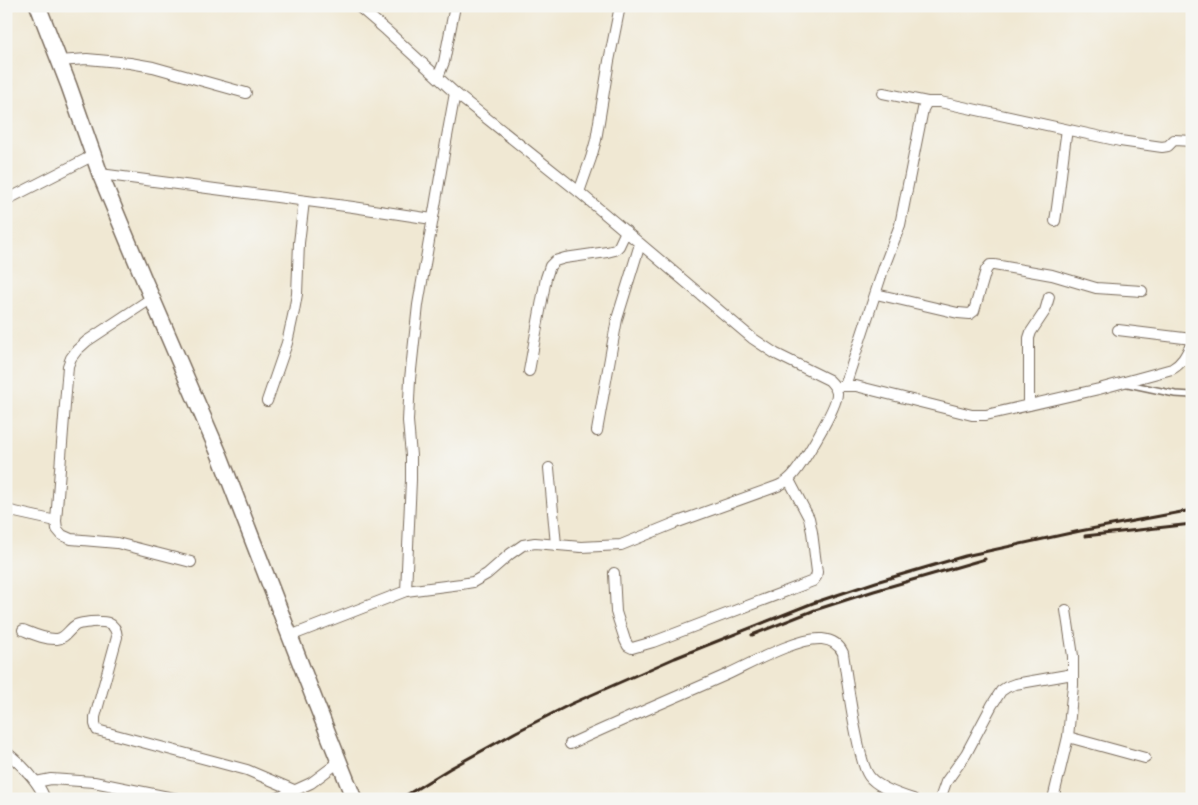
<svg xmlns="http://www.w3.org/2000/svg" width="1198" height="805" font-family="Sriracha,sans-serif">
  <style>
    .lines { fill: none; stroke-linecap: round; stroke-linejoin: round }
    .lane-casing { stroke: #7a6c5d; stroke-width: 8 }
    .street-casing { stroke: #7a6c5d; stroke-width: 12 }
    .secondary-casing { stroke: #7a6c5d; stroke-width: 18 }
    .lane { stroke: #fff; stroke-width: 5 }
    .street { stroke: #fff; stroke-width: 10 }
    .secondary { stroke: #fff; stroke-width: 15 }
    .rail { stroke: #3b2a1e; stroke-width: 3 }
  </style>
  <rect width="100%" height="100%" fill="#f6f6f2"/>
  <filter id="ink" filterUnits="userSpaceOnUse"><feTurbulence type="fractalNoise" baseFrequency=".02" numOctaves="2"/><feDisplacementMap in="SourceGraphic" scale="10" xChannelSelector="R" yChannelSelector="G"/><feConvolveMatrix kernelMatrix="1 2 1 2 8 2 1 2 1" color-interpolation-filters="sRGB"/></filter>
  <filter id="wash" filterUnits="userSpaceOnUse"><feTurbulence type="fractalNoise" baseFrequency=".0096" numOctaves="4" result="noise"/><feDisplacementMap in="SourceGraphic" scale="20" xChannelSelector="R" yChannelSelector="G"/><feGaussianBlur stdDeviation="1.12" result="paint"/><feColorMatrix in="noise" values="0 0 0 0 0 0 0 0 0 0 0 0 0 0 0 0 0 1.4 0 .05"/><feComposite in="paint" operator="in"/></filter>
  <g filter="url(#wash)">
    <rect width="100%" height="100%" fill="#f0e8d3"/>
  </g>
  <g filter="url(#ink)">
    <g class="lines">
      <g class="lane-casing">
        <polyline id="lane" points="1128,384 1175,394 1192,395"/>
      </g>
      <g class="street-casing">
        <g id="street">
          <polyline points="59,61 87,59 130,63 153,67 246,93"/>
          <polyline points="438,77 444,62 455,6"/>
          <polyline points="883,93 927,102"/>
          <polyline points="100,174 353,207 432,219"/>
          <polyline points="579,192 591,158 596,140 609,61 620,6"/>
          <polyline points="6,197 12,197 94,155"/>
          <path d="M1055,221C1060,191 1062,160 1067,130"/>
          <polyline points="876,294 958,313 970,314 974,311 986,270 990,265 994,265 1052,275 1096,288 1142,291"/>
          <polyline points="152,298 87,341 77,350 71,358 68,366 56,521 57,529 62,535 71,539 117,543 191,562"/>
          <polyline points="1118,330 1192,339"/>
          <polyline points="529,371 546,278 550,266 555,261 565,258 607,252 615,250 619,246 626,231"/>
          <path d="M841,386H856L972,415H986L1099,389L1172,369C1183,363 1187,353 1192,343"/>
          <polyline points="845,386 884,267 900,225 923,109 927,102 940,102 1120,141 1162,147 1168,146 1174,140 1192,141"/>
          <polyline points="267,401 287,343 294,311 297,294 299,243 304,201"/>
          <polyline points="1029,405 1029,338 1031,332 1045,311 1049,297"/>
          <polyline points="597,431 617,319 640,244"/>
          <polyline points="549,468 556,545"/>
          <polyline points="6,510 56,521"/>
          <polyline points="614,573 616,612 625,640 628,646 632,648 653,642 813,581 816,577 817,572 812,532 809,518 789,480"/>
          <polyline points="406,591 411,480 411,456 408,421 410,379 418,305 446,142 455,93"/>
          <path d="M23,630C33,634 46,640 57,639C66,638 69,629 76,625C80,623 86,623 91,622C104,621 116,621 117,637L95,717V724L97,730L247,770L294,790"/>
          <path d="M290,636L406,591L461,584L473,582L487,574L510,554L523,545L535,543L581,547L621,545L675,523L775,487C781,485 786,482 791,477C801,467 838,406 837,393C836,387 833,384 829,380L776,354L752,338L579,192L455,93L386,30L358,6"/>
          <polyline points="1068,737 1145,758"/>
          <path d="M570,744C622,720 674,698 726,675C750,664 798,637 822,639C832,640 839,644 843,653C848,686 852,719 860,751C862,759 864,769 869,776C877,787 900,795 913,799"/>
          <path d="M6,752C22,765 38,780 45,799"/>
          <polyline points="36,782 51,779 94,782 178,799"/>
          <polyline points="276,799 311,783 339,762"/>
          <polyline points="940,799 946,782 966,754 992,705 1001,691 1007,687 1015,684 1073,674"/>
          <polyline points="1053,799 1068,737 1073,685 1073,656 1066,610"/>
        </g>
      </g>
      <g class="secondary-casing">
        <polyline id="secondary" points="38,6 69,86 100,174 145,282 220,456 315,701 354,799"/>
      </g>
      <use href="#lane" class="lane"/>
      <use href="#street" class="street"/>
      <use href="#secondary" class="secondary"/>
      <g class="rail">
        <polyline points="1085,536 1192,524"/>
        <polyline points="752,635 815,610 874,591 985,559"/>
        <polyline points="400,799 449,769 516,732 571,704 675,658 813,603 876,582 965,556 1080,531 1192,510"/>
      </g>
    </g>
  </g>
  <rect width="1198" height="805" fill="none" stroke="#f6f6f2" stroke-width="25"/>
</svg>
